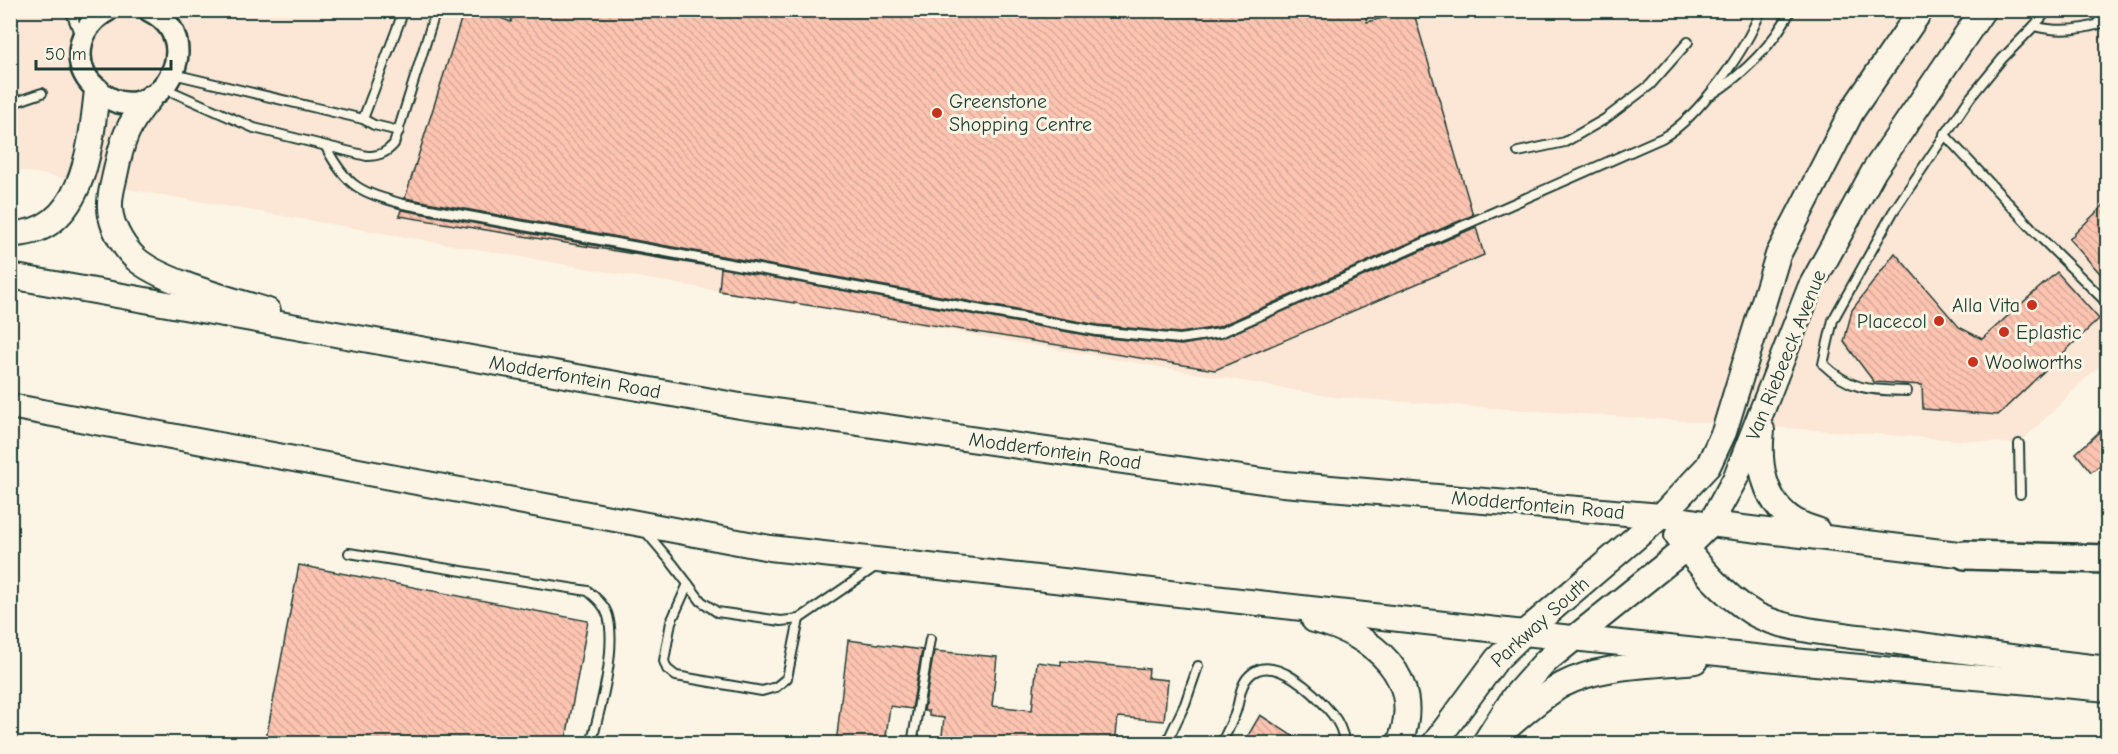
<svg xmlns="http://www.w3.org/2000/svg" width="2118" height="754" font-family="'Comic Neue',sans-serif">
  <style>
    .built { fill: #fce6d5 }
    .building { fill: url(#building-back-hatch); stroke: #1f3d34; stroke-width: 1.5 }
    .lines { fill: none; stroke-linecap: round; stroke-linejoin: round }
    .lane-casing { stroke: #1f3d34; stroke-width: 12 }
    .secondary-casing { stroke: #1f3d34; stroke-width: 26 }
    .primary-casing { stroke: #1f3d34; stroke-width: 28 }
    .highway-casing { stroke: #1f3d34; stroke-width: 32 }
    .lane { stroke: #fcf5e5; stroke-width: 8 }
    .secondary { stroke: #fcf5e5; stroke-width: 21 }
    .primary { stroke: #fcf5e5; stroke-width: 24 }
    .highway { stroke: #fcf5e5; stroke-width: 27 }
    .poi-dot { fill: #c8321e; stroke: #fcf5e5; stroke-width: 2 }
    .labels { text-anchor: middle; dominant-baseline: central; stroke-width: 6; stroke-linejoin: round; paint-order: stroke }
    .poi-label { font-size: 20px; fill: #1f3d34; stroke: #fcf5e5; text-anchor: start }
    .street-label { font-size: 20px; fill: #1f3d34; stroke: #fcf5e5 }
  </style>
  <defs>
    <pattern id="building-back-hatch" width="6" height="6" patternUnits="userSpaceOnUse" patternTransform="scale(1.5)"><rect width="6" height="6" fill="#fcc4b1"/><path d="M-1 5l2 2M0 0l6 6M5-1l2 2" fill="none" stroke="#d8a999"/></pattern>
  </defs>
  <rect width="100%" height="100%" fill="#fcf5e5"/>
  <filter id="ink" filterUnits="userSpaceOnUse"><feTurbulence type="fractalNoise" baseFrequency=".0167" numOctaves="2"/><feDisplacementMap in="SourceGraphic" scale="12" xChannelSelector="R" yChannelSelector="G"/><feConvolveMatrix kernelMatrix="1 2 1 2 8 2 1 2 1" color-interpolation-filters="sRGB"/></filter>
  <g filter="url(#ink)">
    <polygon class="built" points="10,11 2107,11 2107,358 2019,444 1334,397 11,169"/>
    <g class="building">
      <polygon points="464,10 480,10 511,22 514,10 1364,10 1367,22 1413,10 1473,215 1218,327 1180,333 1098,325 405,198"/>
      <polygon points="2108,201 2108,282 2069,239"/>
      <polygon points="401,210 402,210 708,266 399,216"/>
      <polygon points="1476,227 1484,255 1215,370 719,291 721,268 1096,337 1181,345 1222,338"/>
      <polygon points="1895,253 1959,327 1982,339 2057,272 2099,319 1998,415 1923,409 1922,385 1874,382 1844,342 1852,310"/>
      <polygon points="2108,424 2108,459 2091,472 2076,453"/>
      <polygon points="299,565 588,621 565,744 265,744"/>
      <polygon points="848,640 922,650 912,709 890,706 885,744 836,744"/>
      <polygon points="934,651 997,657 992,706 1032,710 1037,662 1061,665 1061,661 1149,669 1148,678 1168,680 1164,721 1118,717 1115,744 941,744 944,718 929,716 929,711 924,711"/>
      <polygon points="1260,715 1305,744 1243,744"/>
    </g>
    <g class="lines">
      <g class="lane-casing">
        <g id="lane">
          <polyline points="70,10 80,36"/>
          <polyline points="2096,25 2107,10"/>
          <polyline points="2034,26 2048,10"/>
          <polyline points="173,74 363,119 374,125 399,131"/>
          <path d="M164,88L254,128L367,156C379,156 386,153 394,144L436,10"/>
          <path d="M1711,95C1745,73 1772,47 1791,10"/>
          <polyline points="10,104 42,93"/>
          <polyline points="363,119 404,10"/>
          <polyline points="1944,134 2039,236 2108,304"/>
          <path d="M326,147C347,188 361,192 403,204L1097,331L1180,339L1220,333L1662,138C1699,117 1746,50 1761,10"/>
          <polyline points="1518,152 1565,142 1605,119 1650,85 1688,42"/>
          <path d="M1907,391C1872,390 1851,391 1823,364L1833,320L1893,212L1970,98L2002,59L2034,26C2059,33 2084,30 2108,21"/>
          <polyline points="2019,444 2020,494"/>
          <polyline points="645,531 672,563 701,601 717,612 781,621 799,619 875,567"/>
          <path d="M349,553L588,591C596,598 605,605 608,616C617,650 600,710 591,744"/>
          <polyline points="688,584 671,622 664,661 667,669 676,676 762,691 776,687 787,678 799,619"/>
          <polyline points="912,744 930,639"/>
          <polyline points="1166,744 1185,704 1198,666"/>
          <path d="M1221,744C1226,734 1231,724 1235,714C1240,702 1239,686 1249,676C1273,651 1317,695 1332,714C1339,722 1343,733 1345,744"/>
        </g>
      </g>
      <g class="secondary-casing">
        <path id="secondary" d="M108,10C91,19 80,35 80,55C80,69 87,81 98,90C150,138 215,43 149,10"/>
      </g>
      <g class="primary-casing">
        <g id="primary">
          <path d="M150,98C127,125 122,140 115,175C112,188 108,202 111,216C114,231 125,249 136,259C162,282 234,300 268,311"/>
          <path d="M10,234C84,235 91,144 97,90"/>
          <polyline points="10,276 740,406 1283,484 1661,516 1710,524 1983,557"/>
          <polyline points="10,406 770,548 1524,633 1804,662 2108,689"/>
          <path d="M1762,430C1758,463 1763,502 1795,521C1802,525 1810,528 1817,530"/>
          <path d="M1677,536C1699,566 1722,594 1753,613C1781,630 1844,635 1877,639C1954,650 2031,660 2108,669"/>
          <path d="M1314,620C1372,634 1427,678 1399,744"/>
          <path d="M1496,737C1517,720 1538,699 1562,685C1602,664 1651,666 1695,661"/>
          <polyline points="1434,744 1497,659 1524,633 1661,516 1708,466 1724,432 1778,255 1852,111 1921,10"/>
          <polyline points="1484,744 1514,697 1546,661 1686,548 1710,524 1735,479 1810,288 1874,171 1983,10"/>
        </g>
      </g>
      <g class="highway-casing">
        <polyline id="highway" points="1965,555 2108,559"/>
      </g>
      <use href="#lane" class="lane"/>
      <use href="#secondary" class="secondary"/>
      <use href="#primary" class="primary"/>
      <use href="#highway" class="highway"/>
    </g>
  </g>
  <g class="poi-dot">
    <circle cx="937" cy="113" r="6"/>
    <circle cx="2032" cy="305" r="6"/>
    <circle cx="1939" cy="321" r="6"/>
    <circle cx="2004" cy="332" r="6"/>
    <circle cx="1973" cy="362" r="6"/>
  </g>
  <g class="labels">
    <g class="poi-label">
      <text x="949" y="101">Greenstone<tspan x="949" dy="23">Shopping Centre</tspan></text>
      <text x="2020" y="305" text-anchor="end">Alla Vita</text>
      <text x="1927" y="321" text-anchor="end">Placecol</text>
      <text x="2016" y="332">Eplastic</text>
      <text x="1985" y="362">Woolworths</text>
    </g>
    <g class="street-label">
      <text transform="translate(1786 355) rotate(-68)">Van Riebeeck Avenue</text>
      <text transform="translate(575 377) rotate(10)">Modderfontein Road</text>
      <text transform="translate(1055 451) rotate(8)">Modderfontein Road</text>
      <text transform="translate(1538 505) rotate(5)">Modderfontein Road</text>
      <text transform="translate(1540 622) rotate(-42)">Parkway South</text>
    </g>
  </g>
  <rect width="2118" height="754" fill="none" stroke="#fcf5e5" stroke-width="36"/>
  <rect x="18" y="18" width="2082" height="718" fill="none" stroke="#1f3d34" stroke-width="2" filter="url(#ink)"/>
  <path d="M36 60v9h135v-9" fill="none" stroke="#1f3d34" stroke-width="3"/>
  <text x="45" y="60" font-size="18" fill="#1f3d34" stroke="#fcf5e5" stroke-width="4.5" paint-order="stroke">50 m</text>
</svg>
